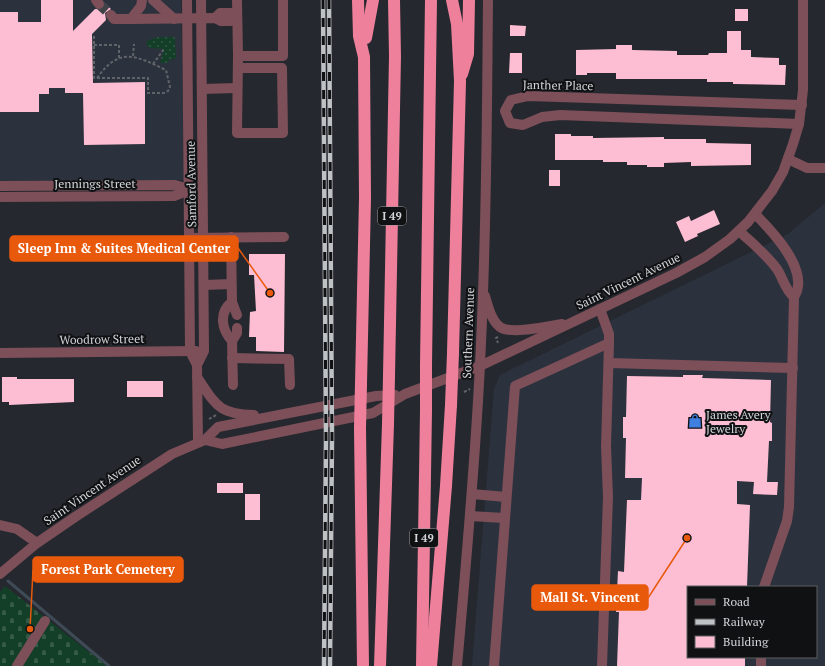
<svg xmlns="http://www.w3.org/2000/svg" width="825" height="666" font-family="'PT Serif',serif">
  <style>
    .built { fill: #2c323d; fill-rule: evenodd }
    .cemetery { fill: url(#cemetery-stones) }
    .park { fill: url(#park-dots) }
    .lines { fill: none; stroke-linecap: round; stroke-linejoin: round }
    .stream { stroke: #3f4a57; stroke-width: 3 }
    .building { fill: #fdbdd2 }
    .minor-tunnel { stroke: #3f4247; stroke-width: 10; stroke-dasharray: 10 5; stroke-linecap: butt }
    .path { stroke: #606368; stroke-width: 2; stroke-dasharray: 3 2; stroke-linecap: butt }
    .minor { stroke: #7c4f59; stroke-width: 10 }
    .highway { stroke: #ef809c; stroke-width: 12 }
    .rail-casing { stroke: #bfc2c5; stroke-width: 4.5 }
    .rail { stroke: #0f1113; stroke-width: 3; stroke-dasharray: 9; stroke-linecap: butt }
    .highway-bridge { stroke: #ef809c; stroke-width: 12 }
    .labels { text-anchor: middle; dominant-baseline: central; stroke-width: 4; stroke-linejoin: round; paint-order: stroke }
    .shield { fill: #0f1113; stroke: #989a9c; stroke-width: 1 }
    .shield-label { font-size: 11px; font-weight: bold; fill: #d2d4d7 }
    .street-label { font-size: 12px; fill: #d2d4d7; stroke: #0f1113 }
    .poi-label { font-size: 12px; fill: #d2d4d7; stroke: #0f1113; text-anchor: start }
    .leader { fill: none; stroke: #e8590c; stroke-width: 1.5 }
    .callout-dot { fill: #e8590c; stroke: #0f1113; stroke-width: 1.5 }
    .callout { fill: #e8590c; stroke: #e8590c; stroke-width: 1.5 }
    .callout-label { font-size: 13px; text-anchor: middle; font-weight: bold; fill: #fff }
  </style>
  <defs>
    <pattern id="cemetery-stones" width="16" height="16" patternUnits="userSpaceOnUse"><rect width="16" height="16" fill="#133e27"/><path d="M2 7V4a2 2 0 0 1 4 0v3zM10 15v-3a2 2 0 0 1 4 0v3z" fill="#345946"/></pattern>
    <pattern id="park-dots" width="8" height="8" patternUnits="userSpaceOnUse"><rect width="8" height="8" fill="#133e27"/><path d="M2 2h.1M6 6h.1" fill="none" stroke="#345946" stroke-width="1.8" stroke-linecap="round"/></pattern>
  </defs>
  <rect width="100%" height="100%" fill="#25282e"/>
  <g class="built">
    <polygon points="0,0 181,0 184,180 0,181"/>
    <path d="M825,203V666H472L494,389L500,375L788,234ZM688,587H816V657H688Z"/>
  </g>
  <polygon class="cemetery" points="5,586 107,666 0,666 0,592"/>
  <polygon class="park" points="157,37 175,37 176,58 169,60 167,63 160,63 164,49 150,48 147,46 147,41"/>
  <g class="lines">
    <polyline class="stream" points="8,581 109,666"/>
  </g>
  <g class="building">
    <polygon points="41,0 73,0 73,31 95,9 103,9 105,3 111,9 105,13 106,20 92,34 93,83 145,82 145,144 84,145 83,93 65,93 65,88 49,88 49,94 39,94 39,112 0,112 0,12 18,12 18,22 41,22"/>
    <rect x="735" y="9" width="13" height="12"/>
    <polygon points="510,25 526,26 525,36 510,36"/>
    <polygon points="727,31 741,31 741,50 751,50 751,57 779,58 779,65 786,65 785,85 733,84 733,82 707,82 707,79 616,79 616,73 587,73 587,75 576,75 576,50 616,49 616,45 632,45 632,50 677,51 677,55 708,55 709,53 727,53"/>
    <polygon points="510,53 522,53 522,73 509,73"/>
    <polygon points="555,134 571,134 571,136 593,136 593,138 664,137 664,139 706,139 706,143 751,144 751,165 691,166 691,162 664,163 664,167 647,167 647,165 627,165 627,162 603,162 603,160 555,160"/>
    <rect x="549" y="170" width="11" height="16"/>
    <polygon points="714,210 720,224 697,234 698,236 685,242 676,222 689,216 691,221"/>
    <polygon points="249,254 285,254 284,352 256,351 256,337 249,337 250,312 256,311 254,275 249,275"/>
    <polygon points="683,375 703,375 702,378 771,380 770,422 772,423 772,441 769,441 767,482 778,482 777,495 753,494 754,482 737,481 737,504 750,505 747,587 688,587 688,657 745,657 745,666 617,666 619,612 616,612 618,571 624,572 627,500 641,500 642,478 625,478 626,438 623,438 623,417 626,417 627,376 683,377"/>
    <polygon points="2,377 17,377 17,379 74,379 74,402 9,405 9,402 2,402"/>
    <rect x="127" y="381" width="36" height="16"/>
    <rect x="217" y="483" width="26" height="10"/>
    <rect x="245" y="494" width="15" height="26"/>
  </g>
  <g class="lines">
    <polyline class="minor-tunnel" points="99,4 111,15"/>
    <g class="path">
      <path d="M94,36V78H148V93H164L168,91L170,87L166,70C136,56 120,46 97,78"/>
      <polyline points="94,45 119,45 119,58"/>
      <polyline points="133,56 134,44"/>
      <polyline points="153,64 164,49"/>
      <polyline points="498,337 496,338 498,343"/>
      <polyline points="464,392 470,389"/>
      <polyline points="209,419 216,415"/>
    </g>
    <g class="minor">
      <polyline points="96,0 99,4"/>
      <polyline points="153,0 174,19"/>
      <polyline points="187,0 190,351 197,365 198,442"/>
      <polyline points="237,0 238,56 283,56 283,0"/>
      <polyline points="111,15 114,19 131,19 141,6 142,0"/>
      <polyline points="215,18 220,13 231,13 237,17"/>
      <polyline points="131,19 215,18 221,21 231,21 234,17"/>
      <polyline points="238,56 237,133 283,133 282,68 238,68"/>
      <polyline points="202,89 237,88"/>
      <polyline points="799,124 560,115 542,117 523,125 510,123 505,111 511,100 528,96 802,105"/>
      <polyline points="788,159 807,168 825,168"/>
      <polyline points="0,186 175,185 193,190"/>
      <polyline points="0,197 174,196 189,190"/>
      <path d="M755,214C772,231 811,271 794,297L789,507L787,521L764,587"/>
      <path d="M739,231C752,243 766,254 777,269C783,278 785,290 794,297"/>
      <path d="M231,237L232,302C218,313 222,330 232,341L233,385"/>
      <polyline points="189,238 284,237"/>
      <polyline points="204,285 231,284"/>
      <path d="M485,296C488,306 491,320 500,327C510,335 549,326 562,324"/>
      <polyline points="232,302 237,315"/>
      <polyline points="600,309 609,334 609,343 606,446 608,497 602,666"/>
      <polyline points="232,341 237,333 237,328"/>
      <polyline points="0,353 196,351"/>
      <polyline points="232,358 289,359 290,385"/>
      <polyline points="609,363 793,368"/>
      <polyline points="197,365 204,351 201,0"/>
      <path d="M197,377C216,405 218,414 254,415"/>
      <polyline points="205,440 222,444 373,413 405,394 480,366 676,273 705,257 730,239 748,222 772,191 783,172 793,144 799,124 803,90 803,0"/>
      <polyline points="472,494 506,497"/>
      <polyline points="470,516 504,518"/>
      <polyline points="0,525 17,529 37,543"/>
      <polyline points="0,574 37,543 75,517 172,454 205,440 218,427 376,396 395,395"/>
      <polyline points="17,666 45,621"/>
      <path d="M457,666C466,566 475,466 480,365C486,244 487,122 488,0"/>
      <polyline points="494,666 515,386 609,343"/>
      <polyline points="761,666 761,657"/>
    </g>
    <g class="highway">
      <polyline points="358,0 359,36 364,57 365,198 361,384"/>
      <polyline points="452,0 457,24 460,81 453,353"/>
      <polyline points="366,38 373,0"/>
      <polyline points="462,74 468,54 469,0"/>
      <polyline points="426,365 431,0"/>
      <polyline points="389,376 395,56 394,0"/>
      <polyline points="360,428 363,666"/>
      <polyline points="380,666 388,424"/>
      <polyline points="422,666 426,411"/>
      <polyline points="431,666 446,486 451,405"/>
    </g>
    <g class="rail-casing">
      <g id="rail">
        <polyline points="323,0 326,439 324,666"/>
        <polyline points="329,0 332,437 330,666"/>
      </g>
    </g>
    <use href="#rail" class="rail"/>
    <g class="highway-bridge">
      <polyline points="451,405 453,353"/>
      <polyline points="426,411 426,365"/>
      <polyline points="388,424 389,376"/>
      <polyline points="360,428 361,384"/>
    </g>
  </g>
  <defs>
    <g id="shop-bare" transform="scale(1.08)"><path d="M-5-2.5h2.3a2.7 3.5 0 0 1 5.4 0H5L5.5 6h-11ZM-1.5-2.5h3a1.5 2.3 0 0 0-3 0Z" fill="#3f7fe0" stroke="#0f1113" stroke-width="2.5" paint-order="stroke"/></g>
  </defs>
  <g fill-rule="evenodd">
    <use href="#shop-bare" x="695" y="421"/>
  </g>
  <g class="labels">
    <g class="shield">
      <rect x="378" y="207" width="28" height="18" rx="3"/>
      <rect x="410" y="529" width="28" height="18" rx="3"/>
    </g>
    <g class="shield-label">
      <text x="392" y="216">I 49</text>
      <text x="424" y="538">I 49</text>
    </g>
    <g class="street-label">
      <text transform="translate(558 85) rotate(1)">Janther Place</text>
      <text x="95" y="183">Jennings Street</text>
      <text transform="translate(191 184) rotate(-91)">Samford Avenue</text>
      <text transform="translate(628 281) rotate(-26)">Saint Vincent Avenue</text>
      <text transform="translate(468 333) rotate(-88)">Southern Avenue</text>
      <text transform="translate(102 339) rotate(-1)">Woodrow Street</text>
      <text transform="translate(92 490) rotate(-34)">Saint Vincent Avenue</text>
    </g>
    <g class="poi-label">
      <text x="706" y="414">James Avery<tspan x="706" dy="14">Jewelry</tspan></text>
    </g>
  </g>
  <path class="leader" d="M270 293L238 248M30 629L33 570M687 538L648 598"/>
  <g class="callout-dot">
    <circle cx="270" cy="293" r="4"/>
    <circle cx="30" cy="629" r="4"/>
    <circle cx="687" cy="538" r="4"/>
  </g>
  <g class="callout">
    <rect x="10" y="236" width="228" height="25" rx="4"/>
    <rect x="33" y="557" width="150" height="25" rx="4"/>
    <rect x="532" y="585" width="116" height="25" rx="4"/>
  </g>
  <g class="callout-label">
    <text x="124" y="253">Sleep Inn &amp; Suites Medical Center</text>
    <text x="108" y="574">Forest Park Cemetery</text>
    <text x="590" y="602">Mall St. Vincent</text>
  </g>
  <rect x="687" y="586" width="130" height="72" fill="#0f1113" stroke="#5d5f61"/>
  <rect x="695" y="599" width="20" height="6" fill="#7c4f59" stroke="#5d5f61"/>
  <text x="723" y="606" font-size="12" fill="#d2d4d7">Road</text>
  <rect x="695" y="619" width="20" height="6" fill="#bfc2c5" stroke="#5d5f61"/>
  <text x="723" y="626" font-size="12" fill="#d2d4d7">Railway</text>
  <rect x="695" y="636" width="20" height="12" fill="#fdbdd2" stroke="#5d5f61"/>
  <text x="723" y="646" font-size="12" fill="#d2d4d7">Building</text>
</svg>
